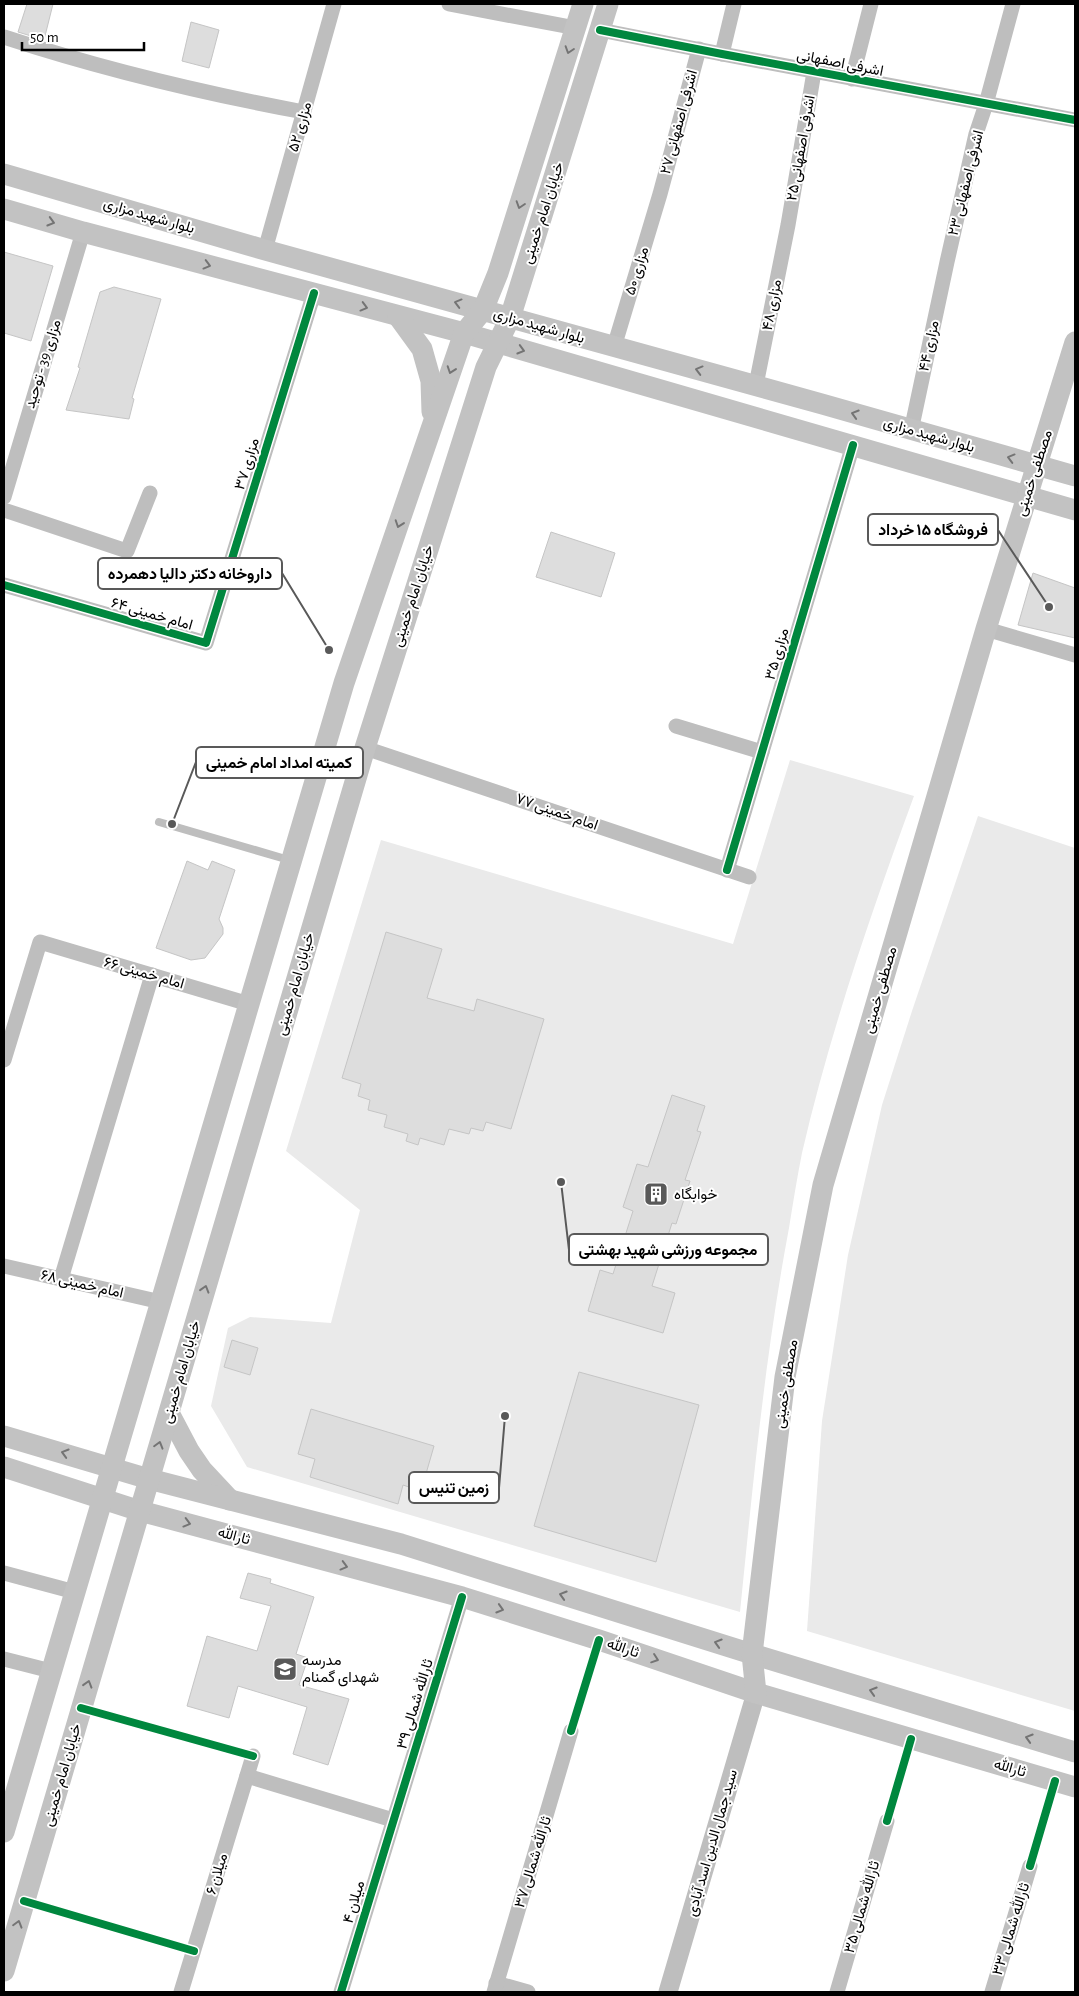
<svg xmlns="http://www.w3.org/2000/svg" width="1079" height="1996" font-family="'Alegreya Sans',Vazirmatn,sans-serif">
  <style>
    .green { fill: #eaeaea }
    .building { fill: #ddd; stroke: #c5c5c5 }
    .lines { fill: none; stroke-linecap: round; stroke-linejoin: round }
    .service { stroke: #bebebe; stroke-width: 8 }
    .minor { stroke: #bebebe; stroke-width: 15 }
    .tertiary { stroke: #bebebe; stroke-width: 19 }
    .secondary { stroke: #c2c2c2; stroke-width: 21 }
    .cycleway-casing { stroke: #fff; stroke-width: 11 }
    .cycleway { stroke: #00873e; stroke-width: 8 }
    .oneway { stroke: #747474 }
    .labels { text-anchor: middle; dominant-baseline: central; stroke-width: 4; stroke-linejoin: round; paint-order: stroke }
    .street-label { font-size: 15px; fill: #000; stroke: #fff }
    .poi-label { font-size: 15px; fill: #000; stroke: #fff; text-anchor: start }
    .leader { fill: none; stroke: #595959; stroke-width: 2 }
    .callout-dot { fill: #595959; stroke: #fff; stroke-width: 2 }
    .callout { fill: #fff; stroke: #595959; stroke-width: 2 }
    .callout-label { font-size: 16px; text-anchor: middle; font-weight: bold; fill: #000 }
  </style>
  <rect width="100%" height="100%" fill="#fff"/>
  <g class="green">
    <path d="M790,760L914,796C871,913 830,1032 802,1153C797,1178 793,1203 789,1228C765,1355 753,1484 740,1612L247,1467L211,1406L228,1328L250,1317L331,1323L360,1210L286,1151L381,840L733,944Z"/>
    <polygon points="978,816 1075,848 1075,1711 807,1631 822,1421 848,1255 882,1105 912,1011"/>
  </g>
  <g class="building">
    <polygon points="27,4 53,4 44,40 18,32"/>
    <polygon points="191,22 219,30 209,68 182,61"/>
    <polygon points="4,252 53,266 31,341 4,333"/>
    <polygon points="114,287 161,299 132,398 134,399 129,419 66,410 80,368 78,367 100,292"/>
    <polygon points="551,532 615,553 601,597 536,577"/>
    <polygon points="1033,573 1075,588 1075,638 1018,625"/>
    <polygon points="187,861 208,870 212,861 235,870 219,919 223,928 223,934 205,958 191,960 156,948"/>
    <polygon points="386,932 442,949 427,998 474,1011 477,999 544,1019 511,1129 486,1122 483,1131 471,1128 469,1134 449,1129 444,1145 420,1138 418,1145 406,1141 408,1134 384,1127 387,1115 368,1110 370,1100 358,1096 361,1084 342,1078"/>
    <polygon points="672,1095 705,1106 697,1131 701,1132 685,1180 690,1181 676,1224 672,1223 652,1286 675,1293 663,1333 588,1311 600,1270 613,1274 633,1211 623,1207 637,1164 648,1167"/>
    <polygon points="232,1340 258,1348 250,1375 224,1367"/>
    <polygon points="579,1372 699,1405 656,1562 534,1526"/>
    <polygon points="311,1409 434,1446 421,1491 403,1485 398,1504 310,1477 315,1459 298,1454"/>
    <polygon points="248,1573 271,1579 270,1583 314,1597 296,1654 308,1658 299,1685 349,1699 328,1765 293,1754 307,1707 238,1686 229,1718 187,1706 207,1636 257,1651 271,1606 240,1598"/>
  </g>
  <g class="lines">
    <polyline class="service" points="159,822 289,860"/>
    <g class="minor">
      <polyline points="449,4 576,28"/>
      <polyline points="600,30 722,54 1075,120"/>
      <path d="M4,37C102,69 202,93 304,112"/>
      <polyline points="722,54 734,4"/>
      <polyline points="852,79 871,4"/>
      <polyline points="265,250 334,4"/>
      <polyline points="614,347 660,194 699,49"/>
      <polyline points="756,385 788,225 814,72"/>
      <polyline points="911,431 947,262 976,134 986,104 1013,4"/>
      <polyline points="4,497 83,232"/>
      <polyline points="4,510 127,551 150,493"/>
      <polyline points="4,585 206,643 314,293"/>
      <polyline points="986,629 1075,655"/>
      <polyline points="676,726 762,752"/>
      <polyline points="365,748 749,877"/>
      <polyline points="727,870 853,445"/>
      <polyline points="4,1060 40,942 249,1004"/>
      <polyline points="4,1266 161,1302"/>
      <polyline points="61,1279 152,975"/>
      <polyline points="4,1573 75,1592"/>
      <polyline points="4,1659 51,1671"/>
      <polyline points="247,1776 393,1820"/>
      <polyline points="496,1983 528,1992"/>
      <polyline points="181,1992 253,1756"/>
      <polyline points="341,1992 462,1597"/>
      <polyline points="494,1992 571,1731"/>
      <polyline points="837,1992 887,1821"/>
      <polyline points="992,1992 1030,1866"/>
    </g>
    <polyline class="tertiary" points="668,1992 756,1693"/>
    <g class="secondary">
      <polyline points="4,174 265,250 822,404 1075,476"/>
      <polyline points="4,209 83,232 464,333 1075,510"/>
      <polyline points="398,316 422,349 431,381 432,412"/>
      <polyline points="169,1413 189,1451 202,1470 230,1500"/>
      <polyline points="4,1436 149,1479 401,1544 752,1654 1075,1752"/>
      <polyline points="4,1467 140,1511 462,1597 599,1640 756,1693 1075,1787"/>
      <polyline points="756,1693 752,1654 785,1377 823,1185 986,629 1075,342"/>
      <polyline points="4,1832 344,683 464,333 483,310 498,273 583,4"/>
      <polyline points="4,1971 365,748 486,367 510,318 608,4"/>
    </g>
    <g class="cycleway-casing">
      <g id="cycleway">
        <polyline points="600,30 722,54 1075,120"/>
        <polyline points="4,585 206,643 314,293"/>
        <polyline points="727,870 853,445"/>
        <polyline points="81,1708 253,1756"/>
        <polyline points="571,1731 599,1640"/>
        <polyline points="887,1821 911,1739"/>
        <polyline points="1030,1866 1055,1781"/>
        <polyline points="24,1901 194,1951"/>
        <polyline points="341,1992 462,1597"/>
      </g>
    </g>
    <use href="#cycleway" class="cycleway"/>
  </g>
  <defs><path id="oneway-chevron" d="M-2-3.5L2.5 0L-2 3.5" fill="none" stroke-width="1.6" stroke-linecap="round" stroke-linejoin="round" transform="scale(1.25)"/></defs>
  <g class="oneway">
    <use href="#oneway-chevron" transform="translate(569 50) rotate(108)"/>
    <use href="#oneway-chevron" transform="translate(520 205) rotate(108)"/>
    <use href="#oneway-chevron" transform="translate(51 222) rotate(16)"/>
    <use href="#oneway-chevron" transform="translate(207 265) rotate(15)"/>
    <use href="#oneway-chevron" transform="translate(458 303) rotate(-165)"/>
    <use href="#oneway-chevron" transform="translate(364 307) rotate(15)"/>
    <use href="#oneway-chevron" transform="translate(521 350) rotate(16)"/>
    <use href="#oneway-chevron" transform="translate(451 370) rotate(109)"/>
    <use href="#oneway-chevron" transform="translate(699 370) rotate(-165)"/>
    <use href="#oneway-chevron" transform="translate(855 414) rotate(-163)"/>
    <use href="#oneway-chevron" transform="translate(1011 458) rotate(-165)"/>
    <use href="#oneway-chevron" transform="translate(399 524) rotate(109)"/>
    <use href="#oneway-chevron" transform="translate(205 1289) rotate(-73)"/>
    <use href="#oneway-chevron" transform="translate(159 1445) rotate(-74)"/>
    <use href="#oneway-chevron" transform="translate(65 1453) rotate(-164)"/>
    <use href="#oneway-chevron" transform="translate(187 1523) rotate(15)"/>
    <use href="#oneway-chevron" transform="translate(344 1566) rotate(15)"/>
    <use href="#oneway-chevron" transform="translate(563 1595) rotate(-163)"/>
    <use href="#oneway-chevron" transform="translate(500 1609) rotate(17)"/>
    <use href="#oneway-chevron" transform="translate(718 1643) rotate(-163)"/>
    <use href="#oneway-chevron" transform="translate(655 1659) rotate(19)"/>
    <use href="#oneway-chevron" transform="translate(88 1684) rotate(-73)"/>
    <use href="#oneway-chevron" transform="translate(873 1691) rotate(-163)"/>
    <use href="#oneway-chevron" transform="translate(1029 1738) rotate(-163)"/>
    <use href="#oneway-chevron" transform="translate(18 1924) rotate(-74)"/>
  </g>
  <defs>
    <g id="building-square" transform="scale(1.25)"><rect x="-9" y="-9" width="18" height="18" rx="4" fill="#595959" stroke="#fff"/><path d="M-4-6H4V6H1V3H-1V6H-4ZM-2.5-4.3h1.7v1.8h-1.7ZM.8-4.3h1.7v1.8H.8ZM-2.5-1h1.7V.8h-1.7ZM.8-1h1.7V.8H.8Z" fill="#fff"/></g>
    <g id="school-square" transform="scale(1.25)"><rect x="-9" y="-9" width="18" height="18" rx="4" fill="#595959" stroke="#fff"/><path d="M0-5L7-2L0 1L-7-2ZM-4 1L0 2.5L4 1V4Q0 6-4 4Z" fill="#fff"/></g>
  </defs>
  <g fill-rule="evenodd">
    <use href="#building-square" x="656" y="1194"/>
    <use href="#school-square" x="285" y="1669"/>
  </g>
  <g class="labels">
    <g class="street-label">
      <text transform="translate(840 63) rotate(11)">اشرفی اصفهانی</text>
      <text transform="translate(679 122) rotate(-75)">اشرفی اصفهانی ۲۷</text>
      <text transform="translate(300 127) rotate(-74)">مزاری ۵۲</text>
      <text transform="translate(801 148) rotate(-80)">اشرفی اصفهانی ۲۵</text>
      <text transform="translate(966 183) rotate(-76)">اشرفی اصفهانی ۲۳</text>
      <text transform="translate(543 213) rotate(-72)">خیابان امام خمینی</text>
      <text transform="translate(149 216) rotate(16)">بلوار شهید مزاری</text>
      <text transform="translate(637 271) rotate(-73)">مزاری ۵۰</text>
      <text transform="translate(772 305) rotate(-79)">مزاری ۴۸</text>
      <text transform="translate(539 326) rotate(16)">بلوار شهید مزاری</text>
      <text transform="translate(929 346) rotate(-78)">مزاری ۴۴</text>
      <text transform="translate(43 364) rotate(-73)">مزاری 39 - توحید</text>
      <text transform="translate(929 435) rotate(16)">بلوار شهید مزاری</text>
      <text transform="translate(247 464) rotate(-73)">مزاری ۳۷</text>
      <text transform="translate(1034 473) rotate(-72)">مصطفی خمینی</text>
      <text transform="translate(413 596) rotate(-72)">خیابان امام خمینی</text>
      <text transform="translate(152 614) rotate(16)">امام خمینی ۶۴</text>
      <text transform="translate(777 654) rotate(-74)">مزاری ۳۵</text>
      <text transform="translate(557 812) rotate(19)">امام خمینی ۷۷</text>
      <text transform="translate(144 973) rotate(16)">امام خمینی ۶۶</text>
      <text transform="translate(295 984) rotate(-74)">خیابان امام خمینی</text>
      <text transform="translate(880 990) rotate(-74)">مصطفی خمینی</text>
      <text transform="translate(82 1284) rotate(13)">امام خمینی ۶۸</text>
      <text transform="translate(181 1372) rotate(-74)">خیابان امام خمینی</text>
      <text transform="translate(786 1384) rotate(-81)">مصطفی خمینی</text>
      <text transform="translate(234 1536) rotate(15)">ثارالله</text>
      <text transform="translate(623 1648) rotate(19)">ثارالله</text>
      <text transform="translate(415 1704) rotate(-73)">ثارالله شمالی ۳۹</text>
      <text transform="translate(1010 1768) rotate(16)">ثارالله</text>
      <text transform="translate(62 1775) rotate(-74)">خیابان امام خمینی</text>
      <text transform="translate(712 1843) rotate(-74)">سید جمال الدین اسد آبادی</text>
      <text transform="translate(533 1862) rotate(-73)">ثارالله شمالی ۳۷</text>
      <text transform="translate(217 1874) rotate(-73)">میلان ۶</text>
      <text transform="translate(354 1902) rotate(-73)">میلان ۴</text>
      <text transform="translate(862 1907) rotate(-74)">ثارالله شمالی ۳۵</text>
      <text transform="translate(1011 1929) rotate(-73)">ثارالله شمالی ۳۳</text>
    </g>
    <g class="poi-label">
      <text x="674" y="1194">خوابگاه</text>
      <text x="302" y="1660">مدرسه<tspan x="302" dy="17">شهدای گمنام</tspan></text>
    </g>
  </g>
  <path class="leader" d="M1049 607L998 530M329 650L282 573M172 824L196 762M561 1182L569 1250M505 1416L499 1488"/>
  <g class="callout-dot">
    <circle cx="1049" cy="607" r="5"/>
    <circle cx="329" cy="650" r="5"/>
    <circle cx="172" cy="824" r="5"/>
    <circle cx="561" cy="1182" r="5"/>
    <circle cx="505" cy="1416" r="5"/>
  </g>
  <g class="callout">
    <rect x="868" y="514" width="130" height="31" rx="5"/>
    <rect x="98" y="558" width="184" height="31" rx="5"/>
    <rect x="196" y="747" width="167" height="31" rx="5"/>
    <rect x="569" y="1234" width="199" height="31" rx="5"/>
    <rect x="409" y="1472" width="90" height="31" rx="5"/>
  </g>
  <g class="callout-label">
    <text x="933" y="535">فروشگاه ۱۵ خرداد</text>
    <text x="190" y="579">داروخانه دکتر دالیا دهمرده</text>
    <text x="279" y="768">کمیته امداد امام خمینی</text>
    <text x="668" y="1255">مجموعه ورزشی شهید بهشتی</text>
    <text x="454" y="1493">زمین تنیس</text>
  </g>
  <rect width="1079" height="1996" fill="none" stroke="#000000" stroke-width="10"/>
  <path d="M22 42v8h122v-8" fill="none" stroke="#000000" stroke-width="2.5"/>
  <text x="30" y="42" font-size="15" fill="#000000" stroke="#ffffff" stroke-width="4" paint-order="stroke">50 m</text>
</svg>
